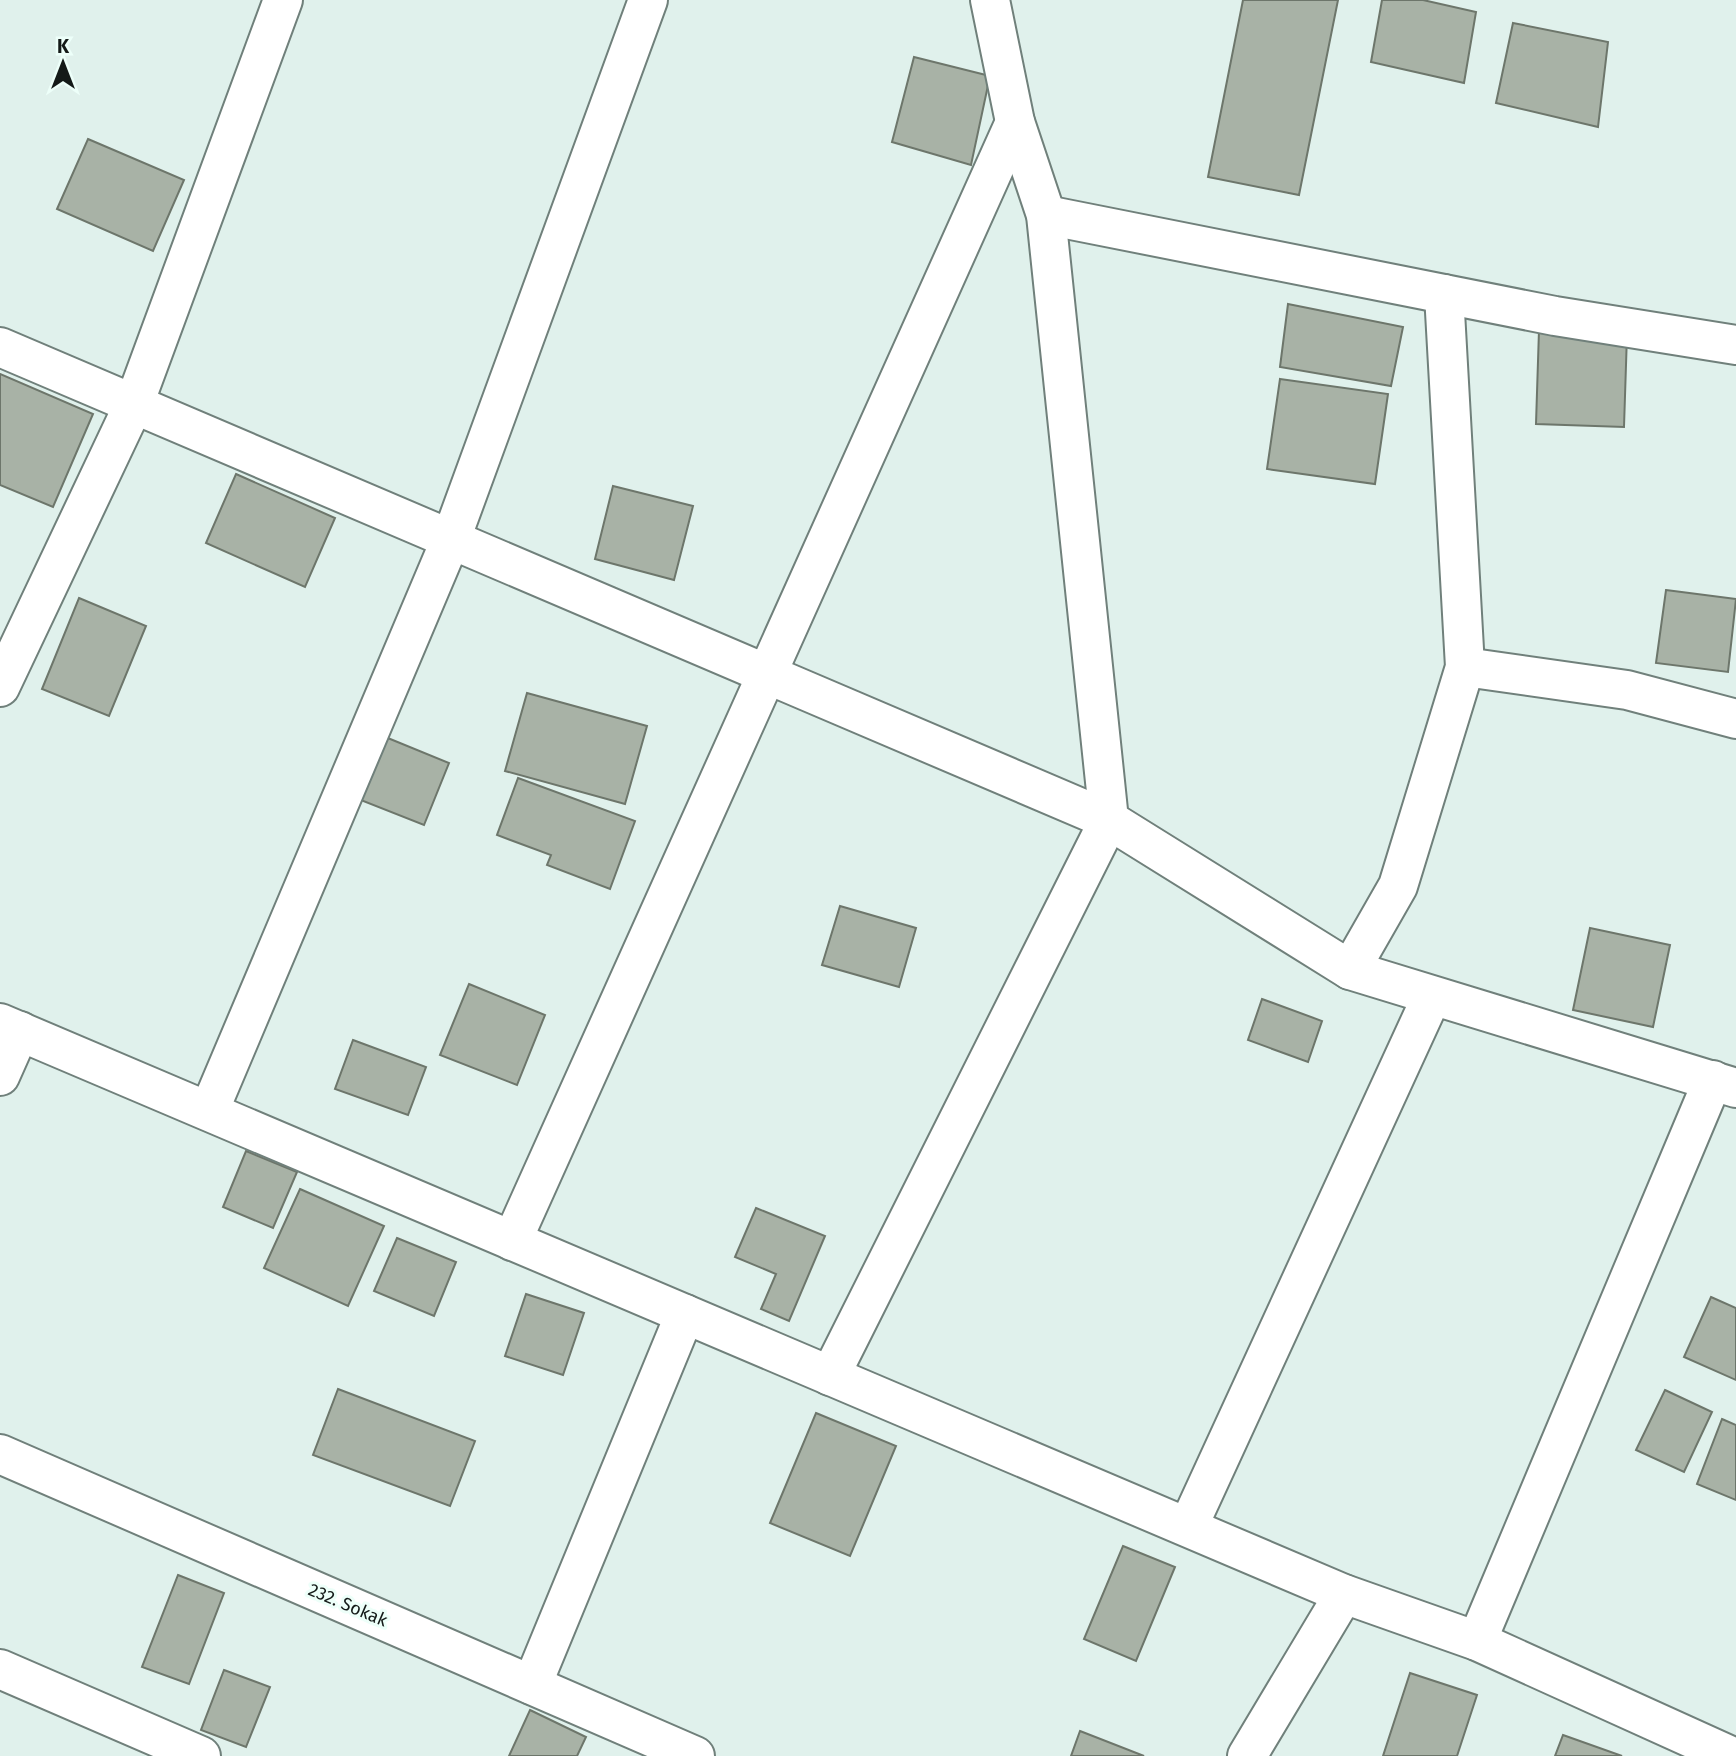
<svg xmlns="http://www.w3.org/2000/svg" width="1736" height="1756" font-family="'Fira Sans',sans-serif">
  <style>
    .building { fill: #a8b2a6; stroke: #6d766b; stroke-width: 2 }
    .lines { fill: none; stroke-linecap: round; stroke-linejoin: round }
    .minor-casing { stroke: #70807b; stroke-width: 42 }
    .minor { stroke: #fff; stroke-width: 38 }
    .labels { text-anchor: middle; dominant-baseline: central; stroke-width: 6; stroke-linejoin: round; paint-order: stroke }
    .street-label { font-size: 18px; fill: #141a18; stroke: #edfff9 }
  </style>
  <rect width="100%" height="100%" fill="#e0f1ec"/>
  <g class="building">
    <polygon points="1243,0 1338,0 1299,195 1208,177"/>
    <polygon points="1382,0 1423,0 1476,12 1464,83 1371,62"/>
    <polygon points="1513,23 1608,42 1598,127 1496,103"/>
    <polygon points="914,57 990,76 971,165 892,142"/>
    <polygon points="88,139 184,180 153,251 57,209"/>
    <polygon points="1288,304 1403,327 1391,386 1280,367"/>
    <polygon points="1539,330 1627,334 1624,427 1536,424"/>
    <polygon points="0,374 93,414 53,507 0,485"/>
    <polygon points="1280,379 1388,394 1375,484 1267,469"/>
    <polygon points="236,474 335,518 305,587 206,543"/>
    <polygon points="613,486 693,506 674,580 595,559"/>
    <polygon points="1666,590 1736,599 1728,672 1656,663"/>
    <polygon points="79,598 146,626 109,716 42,689"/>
    <polygon points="527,693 647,726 625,804 505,771"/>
    <polygon points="378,734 449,763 424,825 353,797"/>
    <polygon points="518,778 635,821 610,889 547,865 551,855 497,835"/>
    <polygon points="840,906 916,928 899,987 822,965"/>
    <polygon points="1590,928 1670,945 1653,1027 1573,1010"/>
    <polygon points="469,984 545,1015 517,1085 440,1055"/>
    <polygon points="1262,999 1322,1021 1308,1062 1248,1040"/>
    <polygon points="353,1040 426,1067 408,1115 335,1089"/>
    <polygon points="246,1151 297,1172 273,1228 223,1207"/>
    <polygon points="300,1189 384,1226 348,1306 264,1268"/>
    <polygon points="756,1208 825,1236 789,1321 761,1309 776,1274 735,1257"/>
    <polygon points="397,1238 456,1262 434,1316 374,1291"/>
    <polygon points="526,1294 584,1313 563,1375 505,1356"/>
    <polygon points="1711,1297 1736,1308 1736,1380 1684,1357"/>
    <polygon points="338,1389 475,1441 450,1506 313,1455"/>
    <polygon points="1665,1390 1712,1412 1684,1472 1636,1450"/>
    <polygon points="816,1413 896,1446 850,1556 770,1523"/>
    <polygon points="1722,1419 1736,1425 1736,1500 1697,1484"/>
    <polygon points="1123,1546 1175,1567 1136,1661 1084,1639"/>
    <polygon points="178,1575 224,1593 189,1684 142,1667"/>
    <polygon points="224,1670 270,1687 246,1747 201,1730"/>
    <polygon points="1410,1673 1477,1695 1457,1756 1383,1756"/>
    <polygon points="530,1710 586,1737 577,1756 509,1756"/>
    <polygon points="1080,1731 1144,1756 1071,1756"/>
    <polygon points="1563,1735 1622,1756 1555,1756"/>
  </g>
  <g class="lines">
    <g class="minor-casing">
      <g id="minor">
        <polyline points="990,0 1015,122 1046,215 1109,820 1350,970 1736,1088"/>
        <polyline points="1046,215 1555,316 1736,345"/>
        <polyline points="0,347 1109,820 830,1376"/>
        <polyline points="1465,667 1627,690 1736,719"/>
        <polyline points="0,687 134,404 283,0"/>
        <polyline points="1350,970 1398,886 1465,667 1444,294"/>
        <polyline points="0,1023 1344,1594 1477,1641 1731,1756"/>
        <polyline points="0,1076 20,1031"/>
        <polyline points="209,1111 451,539 648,0"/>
        <polyline points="512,1241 1015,122"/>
        <polyline points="0,1454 695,1756"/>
        <polyline points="1188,1527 1432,996"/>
        <polyline points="1477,1641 1713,1080"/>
        <polyline points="0,1669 201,1756"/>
        <polyline points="532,1685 685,1314"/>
        <polyline points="1247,1756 1344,1594"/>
      </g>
    </g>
    <use href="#minor" class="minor"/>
  </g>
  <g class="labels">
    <g class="street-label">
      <text transform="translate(348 1605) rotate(23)">232. Sokak</text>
    </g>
  </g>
  <g transform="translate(63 63)" stroke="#edfff9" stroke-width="5" paint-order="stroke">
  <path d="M0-5L12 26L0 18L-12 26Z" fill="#141a18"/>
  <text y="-10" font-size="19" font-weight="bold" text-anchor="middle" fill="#141a18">K</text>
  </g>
</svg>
